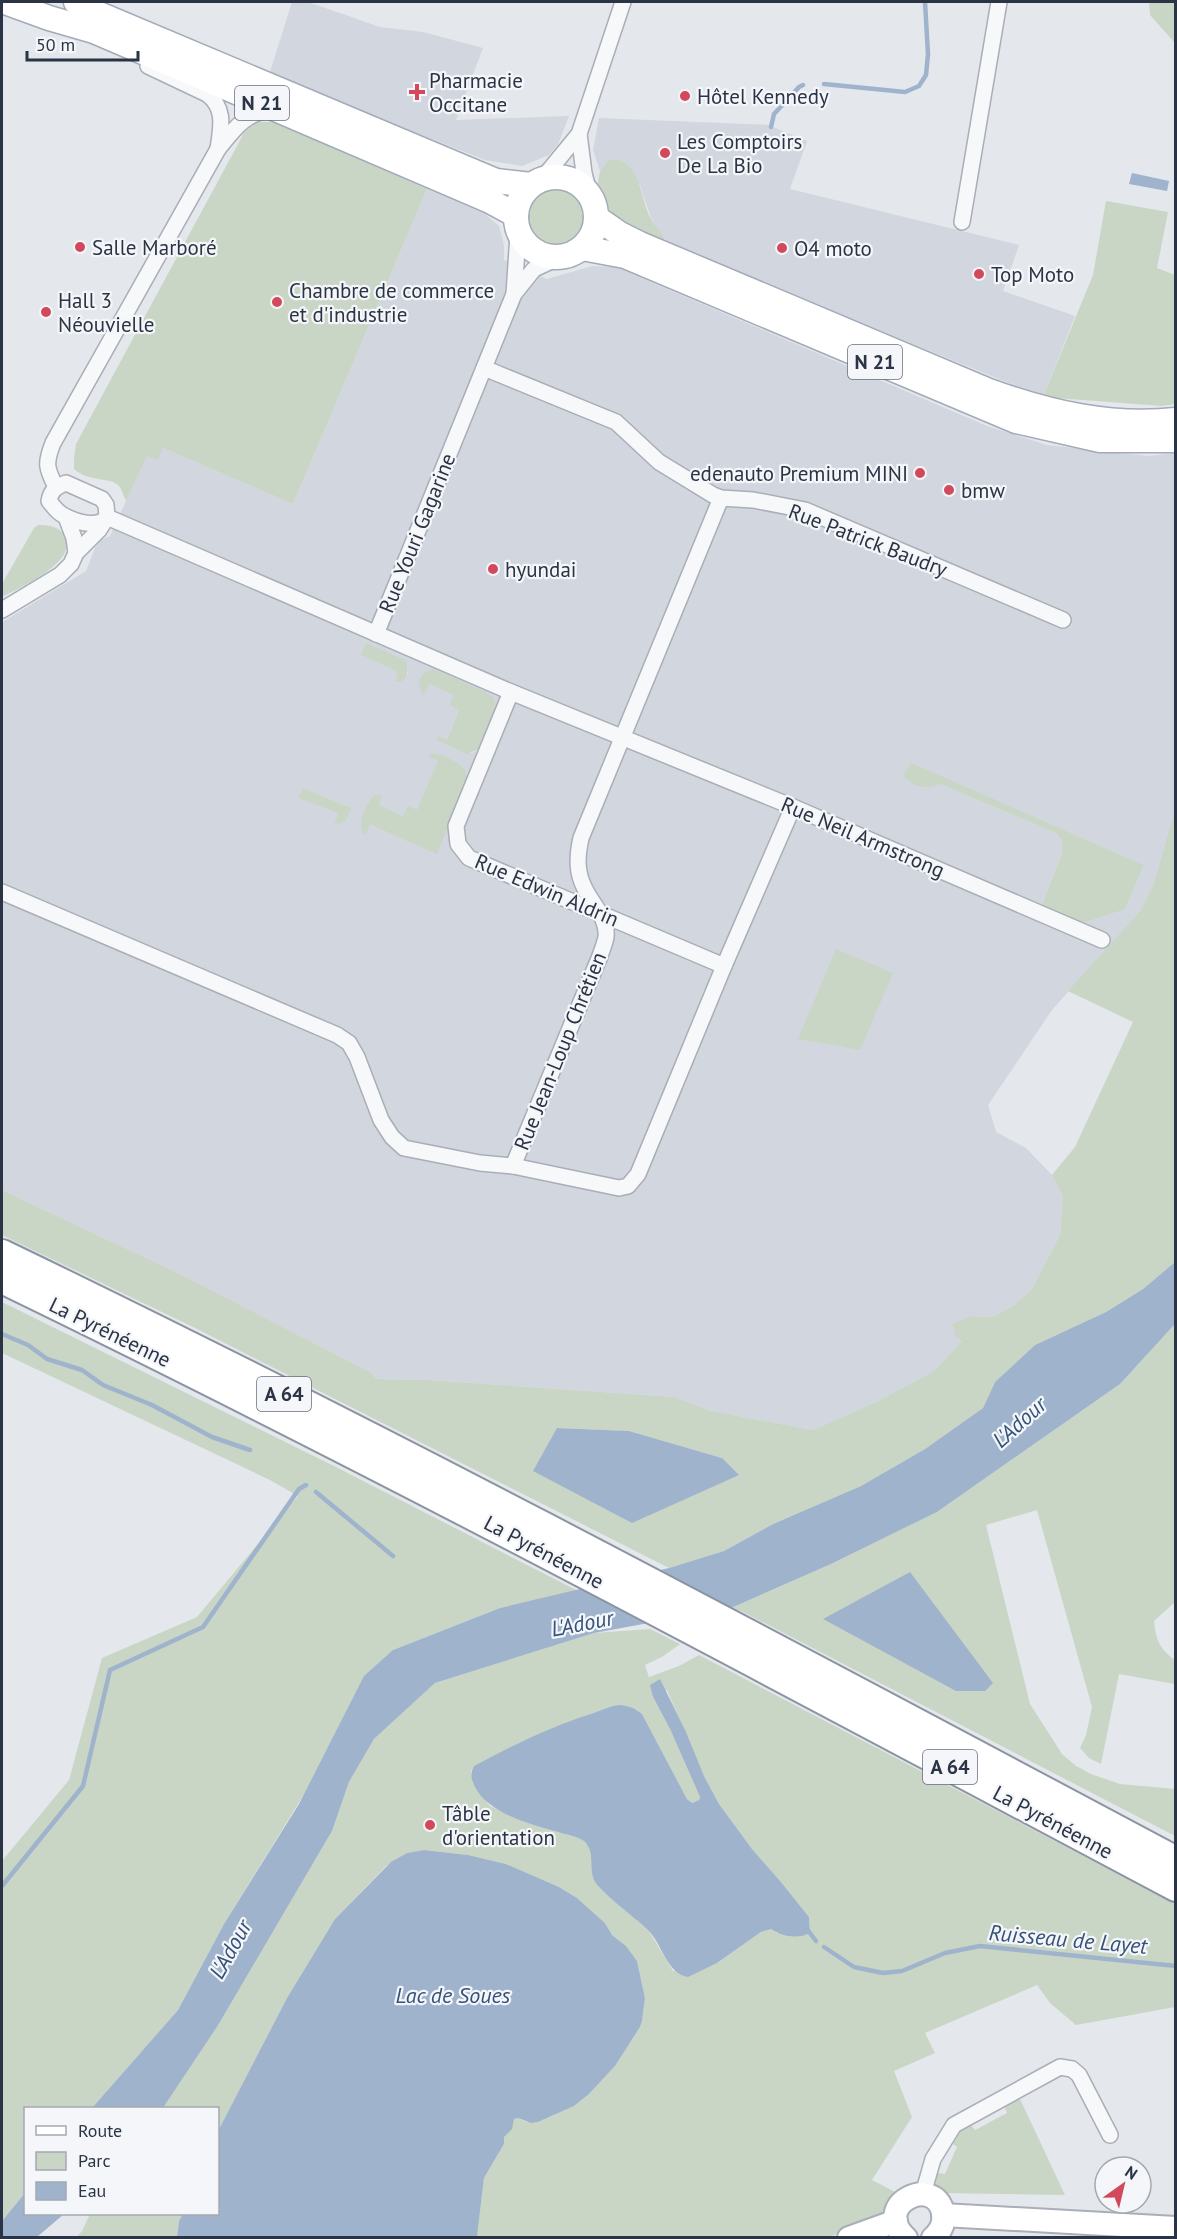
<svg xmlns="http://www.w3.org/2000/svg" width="1177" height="2239" font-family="'PT Sans',sans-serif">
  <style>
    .built { fill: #d2d6de; fill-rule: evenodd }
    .green { fill: #c9d6c5; fill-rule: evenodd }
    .water { fill: #9fb4cc }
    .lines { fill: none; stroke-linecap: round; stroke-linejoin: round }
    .stream { stroke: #9fb4cc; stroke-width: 4.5 }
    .street-casing { stroke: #a9aeb7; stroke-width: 18 }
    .secondary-casing { stroke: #a9aeb7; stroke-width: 26 }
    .primary-casing { stroke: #a3abb8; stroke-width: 27 }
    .highway-casing { stroke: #8b94a3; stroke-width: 32 }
    .street { stroke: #f7f8fa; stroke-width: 15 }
    .secondary { stroke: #fff; stroke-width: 22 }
    .primary { stroke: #fff; stroke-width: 24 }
    .highway { stroke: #fff; stroke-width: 28 }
    .poi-dot { fill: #d1495b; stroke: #f4f6f9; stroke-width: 2 }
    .labels { text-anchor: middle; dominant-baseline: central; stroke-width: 4.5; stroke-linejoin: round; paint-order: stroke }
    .shield { fill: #f4f6f9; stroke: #676e7b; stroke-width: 1.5 }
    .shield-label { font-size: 20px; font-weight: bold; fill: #2b3445 }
    .poi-label { font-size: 21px; fill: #2b3445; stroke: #f4f6f9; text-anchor: start }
    .street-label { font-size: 21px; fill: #2b3445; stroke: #f4f6f9 }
    .water-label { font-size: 22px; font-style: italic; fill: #34527a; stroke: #f4f6f9 }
  </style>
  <rect width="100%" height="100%" fill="#e4e7ec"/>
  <g class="built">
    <polygon points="292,2 308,2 380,27 423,32 483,48 456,120 569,116 558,144 549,155 522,166 485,160 269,75"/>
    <polygon points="599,118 768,125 807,141 790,189 1019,245 1003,291 1075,316 1043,397 665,243 665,239 651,218 640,185 609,161 600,171 593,150"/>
    <path d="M427,189L485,214L499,226L504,245V260L547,279L592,266L616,267L987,426L1047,445L1149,456L1175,453L1176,811L1170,832L1154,883L1140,911L1052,1010L988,1105L996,1132L1026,1148L1052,1175L1063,1196L1060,1235L1032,1289L1013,1306L992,1317L972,1316L962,1341L934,1371L878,1401L813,1430L711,1411L673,1397L430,1380L377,1379L370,1372L180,1274L2,1190V626L4,621L86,571L95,548L101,540L110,536L147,455L163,448L293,504ZM361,655L407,664L408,674L395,680L399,672ZM435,669L496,710L479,749L474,752L471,753L447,740L459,710L453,695L429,684L425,694ZM439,760L437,853L369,825L365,835L378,805L403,816L417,811ZM911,764L1144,865L1125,909L1041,907L1062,854V841L1056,833L940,784ZM303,788L352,808L346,821L334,823L339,813Z"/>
  </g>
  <g class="green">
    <polygon points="1149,2 1175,2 1175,43 1150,15"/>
    <path d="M257,122H275L427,189L293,504L163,448L158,460L147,456L126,501C124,497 122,491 120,487C112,476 89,483 74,469V458L76,444L244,133Z"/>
    <path d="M617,159C642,168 640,198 651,219C656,227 665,234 665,243L619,221L609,209L597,187L600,171L608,161Z"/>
    <circle cx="557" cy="218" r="30"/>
    <polygon points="1106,201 1168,212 1157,268 1175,275 1175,404 1162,406 1043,397 1093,275"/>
    <path d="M38,525C48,525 59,526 64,535C81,561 19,588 2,597V584L34,528Z"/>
    <path d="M366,643L405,660C409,668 409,676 401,682L395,681L398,672L361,655Z"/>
    <path d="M435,669L487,693L494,698L496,710L479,749L467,754L437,740L438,736L447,740L459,710L450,705L453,695L429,684L424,695C414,683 420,671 435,669Z"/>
    <path d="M431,753C440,754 458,761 464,769C467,773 466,779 465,784L437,854L370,825L365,836C355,826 366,803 375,795H382L379,805L403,816L408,806L417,810L438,761L429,756Z"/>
    <path d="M911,763L1144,865L1125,909L1079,924L1041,907L1062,854V841L1056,833L940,784C923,789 917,789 903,776Z"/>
    <polygon points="303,788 352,808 346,821 339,824 334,823 338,813 299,798"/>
    <path d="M1175,811V1262L1143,1289L1106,1312L1035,1345L995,1382L983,1408L925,1449L861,1486L773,1524L724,1551L669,1568L193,1327L2,1235V1190L180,1274L370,1372L377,1379L430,1380L674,1397L711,1411L813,1430L878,1401L934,1371L962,1341L955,1336L953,1324L972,1316L992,1317L1013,1306L1032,1289L1060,1235L1063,1196L1052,1175L1075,1147L1133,1022L1068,991L1140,911L1154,883ZM558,1428L629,1431L722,1458L534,1472Z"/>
    <polygon points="836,949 893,973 860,1050 798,1039"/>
    <polygon points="2,1302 334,1466 578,1591 500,1608 393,1650 224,1924 178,2010 92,2108 26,2108 25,2193 2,2221 2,1861 69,1780 102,1658 197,1617 298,1496 270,1480 2,1353"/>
    <path d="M1175,1324V1602L1154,1621C1156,1639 1159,1649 1175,1660V1684L1119,1674L1101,1764L1089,1758L1080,1748L1086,1735L1092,1707L1037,1510L986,1525L1030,1704L1062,1754L1076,1766L1091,1774L1120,1784L1175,1789V1836L743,1612L731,1608L831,1564L937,1512L1120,1384Z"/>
    <path d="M650,1629L680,1644L662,1657L645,1665L649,1677L679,1666L699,1655L1175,1904V2007L1076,2025L1050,2003L1037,1985L925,2033L935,2053L894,2071L912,2117L872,2180L895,2192L882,2213L830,2237H477L484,2178L504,2144V2137L514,2119L518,2118L526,2122H538L574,2106L589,2094L615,2066L640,2027L642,2021L645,1998L637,1961L622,1943L612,1935L605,1923L577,1898L559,1887L506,1864L468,1855L425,1850L407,1853L386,1866L335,1919L287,1998L218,2131V2108H163L217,2027L332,1831L349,1782L374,1739L435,1683L594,1633ZM667,1690L704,1776L719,1804L752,1849L781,1882L809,1917L810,1933H777L771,1929L761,1932L717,1963L673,1971L649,1931L595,1882L590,1852L588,1845L582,1839L534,1825L490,1806L473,1784L471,1771L474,1766L519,1743L554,1728L618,1705L637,1710L642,1714L687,1799L692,1803L699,1800L700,1797L670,1729L653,1697Z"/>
    <polygon points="1020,2099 1065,2195 941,2193 935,2185 936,2173 945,2174 957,2147 953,2144 960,2131 970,2124 975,2130 1007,2113 1004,2106"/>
    <polygon points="90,2214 183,2214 179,2221 177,2237 76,2238 82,2231"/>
  </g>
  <g class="water">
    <polygon points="1132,173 1169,181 1167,191 1129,184"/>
    <polygon points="1175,1262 1175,1324 1120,1384 937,1512 831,1564 731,1608 594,1633 435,1683 374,1739 349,1782 332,1831 217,2027 163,2108 92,2108 178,2010 224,1924 299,1804 364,1676 393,1650 500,1608 669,1568 724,1551 773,1524 861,1486 925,1449 983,1408 995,1382 1035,1345 1106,1312 1143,1289"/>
    <polygon points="557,1428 629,1431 722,1458 739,1475 632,1523 533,1471"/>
    <polygon points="910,1572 993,1683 985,1691 956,1691 823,1619"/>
    <path d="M660,1679L686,1732L704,1776L719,1804L752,1849L781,1882L809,1917L810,1933C798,1939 783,1937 771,1929L761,1932L717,1963L688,1977C666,1973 663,1945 648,1930C637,1919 600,1892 594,1880C589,1867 595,1851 584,1841C577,1836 566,1835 558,1832C531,1825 488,1813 475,1787C471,1780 470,1773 474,1766C513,1745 552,1726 594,1713C602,1710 612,1705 621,1705C629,1706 637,1709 642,1714L687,1799L692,1803L699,1800L700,1797L670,1729L653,1697L650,1685Z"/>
    <polygon points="424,1850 468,1855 506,1864 559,1887 577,1898 605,1923 612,1935 626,1946 637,1961 645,1998 642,2021 640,2027 615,2066 589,2094 574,2106 538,2122 531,2123 518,2118 514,2119 512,2129 504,2137 504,2144 484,2178 477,2237 177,2237 179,2221 183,2214 218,2214 218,2131 287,1998 335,1919 391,1862 407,1853"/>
    <polygon points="25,2193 26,2214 64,2214 37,2237 2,2237 2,2221"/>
  </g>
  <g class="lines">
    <g class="stream">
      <polyline points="824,84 905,92 919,86 926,75 928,54 925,2"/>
      <polyline points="771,127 774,114 799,87 803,85"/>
      <polyline points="2,1334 28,1345 47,1359 82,1370 103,1385 152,1405 212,1437 250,1450"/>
      <polyline points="316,1492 393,1556"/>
      <polyline points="2,1886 83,1786 110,1670 203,1627 299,1489 306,1485"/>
      <polyline points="807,1929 816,1941"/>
      <polyline points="824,1947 854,1967 883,1973 902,1971 945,1953 980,1946 1176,1966"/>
    </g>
    <g class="street-casing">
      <g id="street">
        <path d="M148,66L207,94C226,108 221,128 218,149"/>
        <polyline points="579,134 584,173 589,193"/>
        <polyline points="542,179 579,134 623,2"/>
        <polyline points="962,222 999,2"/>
        <polyline points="514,294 518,234"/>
        <polyline points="484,368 616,422 659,462 713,495 721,498 753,500 805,510 1063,620"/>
        <path d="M66,483L102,499L106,505L107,517C98,529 75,522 63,515C57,512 53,506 49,501C51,490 56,487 66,483Z"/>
        <path d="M56,487C46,468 45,463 53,443L218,149C234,129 246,112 273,109"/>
        <polyline points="66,517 74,538 76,553"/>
        <polyline points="107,517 511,692 793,807 1102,940"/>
        <polyline points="2,610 60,575 71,564 76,553 99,530 104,522"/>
        <polyline points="376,634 514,294 534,269 558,258"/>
        <polyline points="511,692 456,826 458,844 469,858 724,966"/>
        <path d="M2,892L337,1035L349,1043L357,1057L381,1120L392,1137L404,1148L480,1163L513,1166L600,956C602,950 605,943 606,937C608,918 592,904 585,889C576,872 577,856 581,838L721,498"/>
        <polyline points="513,1166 619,1188 628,1186 638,1174 724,966 793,807"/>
        <polyline points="923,2194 933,2159 954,2125 1060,2067 1072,2069 1079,2075 1110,2135"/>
      </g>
    </g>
    <g class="secondary-casing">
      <g id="secondary">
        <polyline points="943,2215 1176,2228"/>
        <polyline points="849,2238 896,2221"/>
        <path d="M906,2238C870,2205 935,2173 943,2213C945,2223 941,2231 933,2238"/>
      </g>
    </g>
    <g class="primary-casing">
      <g id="primary">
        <polyline points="5,2 49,18 94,31 490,201 516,215"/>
        <polyline points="76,2 99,14 496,181 531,185"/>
        <circle cx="556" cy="217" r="40"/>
        <path d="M597,218L620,234L640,244L989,391C1050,413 1111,427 1176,420"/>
        <polyline points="582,248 625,256 1016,421 1100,440 1176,440"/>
      </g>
    </g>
    <g class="highway-casing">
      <g id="highway">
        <path d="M2,1254C398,1445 787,1654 1176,1861"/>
        <path d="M2,1279C398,1471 786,1680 1176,1887"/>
      </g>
    </g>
    <use href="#street" class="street"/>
    <use href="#secondary" class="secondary"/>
    <use href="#primary" class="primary"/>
    <use href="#highway" class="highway"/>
  </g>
  <g class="poi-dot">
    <path d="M414 83h6v6h6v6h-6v6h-6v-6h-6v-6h6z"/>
    <circle cx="685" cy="96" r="6"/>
    <circle cx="665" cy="153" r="6"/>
    <circle cx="80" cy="247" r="6"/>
    <circle cx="782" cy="248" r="6"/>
    <circle cx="979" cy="274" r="6"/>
    <circle cx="277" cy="302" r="6"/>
    <circle cx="46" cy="312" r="6"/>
    <circle cx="920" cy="473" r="6"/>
    <circle cx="949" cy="490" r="6"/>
    <circle cx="493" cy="569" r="6"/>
    <circle cx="430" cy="1825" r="6"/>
  </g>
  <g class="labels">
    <g class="shield">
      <rect x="235" y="86" width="54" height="34" rx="4.5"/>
      <rect x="848" y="345" width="54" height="34" rx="4.5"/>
      <rect x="257" y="1377" width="54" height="34" rx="4.5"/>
      <rect x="923" y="1750" width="54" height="34" rx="4.5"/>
    </g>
    <g class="shield-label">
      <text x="262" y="103">N 21</text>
      <text x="875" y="362">N 21</text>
      <text x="284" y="1394">A 64</text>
      <text x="950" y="1767">A 64</text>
    </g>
    <g class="poi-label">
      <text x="429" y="80">Pharmacie<tspan x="429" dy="24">Occitane</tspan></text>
      <text x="697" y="96">Hôtel Kennedy</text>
      <text x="677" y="141">Les Comptoirs<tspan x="677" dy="24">De La Bio</tspan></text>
      <text x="92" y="247">Salle Marboré</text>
      <text x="794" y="248">O4 moto</text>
      <text x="991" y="274">Top Moto</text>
      <text x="289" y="290">Chambre de commerce<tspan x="289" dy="24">et d'industrie</tspan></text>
      <text x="58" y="300">Hall 3<tspan x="58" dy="24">Néouvielle</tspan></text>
      <text x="908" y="473" text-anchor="end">edenauto Premium MINI</text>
      <text x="961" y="490">bmw</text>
      <text x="505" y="569">hyundai</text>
      <text x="442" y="1813">Tâble<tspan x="442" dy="24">d'orientation</tspan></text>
    </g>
    <g class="street-label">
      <text transform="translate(417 533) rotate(-68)">Rue Youri Gagarine</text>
      <text transform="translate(868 540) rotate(21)">Rue Patrick Baudry</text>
      <text transform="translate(863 837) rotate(23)">Rue Neil Armstrong</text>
      <text transform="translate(547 890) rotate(23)">Rue Edwin Aldrin</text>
      <text transform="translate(560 1051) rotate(-68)">Rue Jean-Loup Chrétien</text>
      <text transform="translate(110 1332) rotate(26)">La Pyrénéenne</text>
      <text transform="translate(544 1552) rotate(28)">La Pyrénéenne</text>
      <text transform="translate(1053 1822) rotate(28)">La Pyrénéenne</text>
    </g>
    <g class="water-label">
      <text transform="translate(1019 1422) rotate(-42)">L'Adour</text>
      <text transform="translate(582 1623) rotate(-11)">L'Adour</text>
      <text transform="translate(1068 1939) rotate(5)">Ruisseau de Layet</text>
      <text transform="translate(230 1949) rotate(-61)">L'Adour</text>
      <text x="453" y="1995">Lac de Soues</text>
    </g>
  </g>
  <rect width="1177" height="2239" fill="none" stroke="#2b3445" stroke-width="6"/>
  <rect x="24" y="2107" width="195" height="108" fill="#f4f6f9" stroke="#a4a8b1" stroke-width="1.5"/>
  <rect x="36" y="2126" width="30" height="9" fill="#ffffff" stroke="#a4a8b1" stroke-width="1.5"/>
  <text x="78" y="2137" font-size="18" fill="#2b3445">Route</text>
  <rect x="36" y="2152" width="30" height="18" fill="#c9d6c5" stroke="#a4a8b1" stroke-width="1.5"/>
  <text x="78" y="2167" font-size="18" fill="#2b3445">Parc</text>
  <rect x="36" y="2182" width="30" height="18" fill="#9fb4cc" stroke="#a4a8b1" stroke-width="1.5"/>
  <text x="78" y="2197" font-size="18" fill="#2b3445">Eau</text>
  <g transform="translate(1123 2185) rotate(34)"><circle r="28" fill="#f4f6f9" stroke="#a4a8b1" stroke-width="1.5"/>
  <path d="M0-4.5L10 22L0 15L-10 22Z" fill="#d1495b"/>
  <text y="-9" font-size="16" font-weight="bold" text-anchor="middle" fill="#2b3445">N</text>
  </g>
  <path d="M27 51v9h111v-9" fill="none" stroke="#2b3445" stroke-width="3"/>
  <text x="36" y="51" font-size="18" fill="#2b3445" stroke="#f4f6f9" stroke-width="4.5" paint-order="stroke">50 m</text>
</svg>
